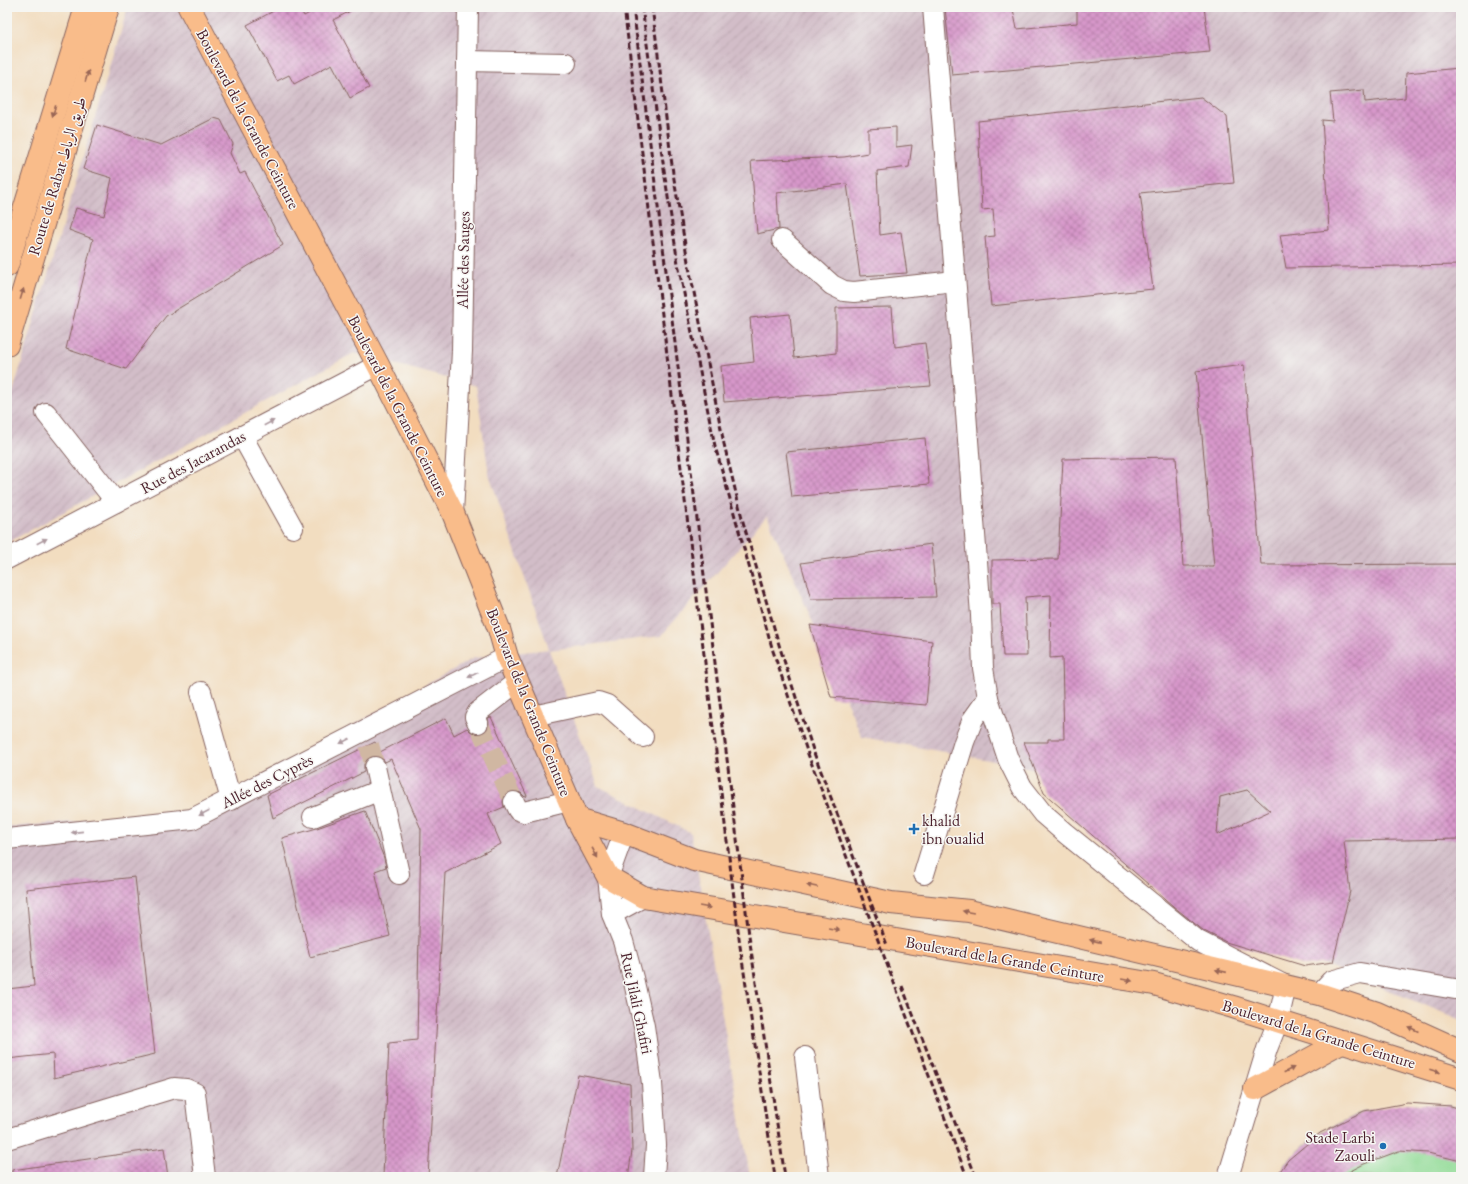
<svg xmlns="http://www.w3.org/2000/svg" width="1468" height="1184" font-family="'EB Garamond',Amiri,serif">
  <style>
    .industrial { fill: url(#industrial-furrows) }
    .park { fill: #91db96; stroke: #6e7d60 }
    .building { fill: url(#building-cross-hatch); fill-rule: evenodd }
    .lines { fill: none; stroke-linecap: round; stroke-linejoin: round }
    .minor-tunnel { stroke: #d0b7a2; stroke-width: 20; stroke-dasharray: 20 10; stroke-linecap: butt }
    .minor-casing { stroke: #85625f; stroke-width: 22 }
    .major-casing { stroke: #85625f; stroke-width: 24 }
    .minor { stroke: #fff; stroke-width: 20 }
    .major { stroke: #f9bc8a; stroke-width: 22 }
    .rail { stroke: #4a1f2b; stroke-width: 3; stroke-dasharray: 6 3; stroke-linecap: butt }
    .oneway { fill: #996656 }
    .oneway2 { fill: #ae9aa0 }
    .poi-dot { fill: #1f6fb2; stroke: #f6f6f2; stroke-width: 1.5 }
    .labels { text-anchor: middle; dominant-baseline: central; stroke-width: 3; stroke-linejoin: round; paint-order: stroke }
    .street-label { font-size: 16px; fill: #4a1f2b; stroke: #f6f6f2 }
    .poi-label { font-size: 16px; fill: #4a1f2b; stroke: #f6f6f2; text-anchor: start }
  </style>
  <defs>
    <pattern id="industrial-furrows" width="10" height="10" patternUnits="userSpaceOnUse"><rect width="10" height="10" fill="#d2bdc8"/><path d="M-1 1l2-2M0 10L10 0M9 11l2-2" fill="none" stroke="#b6a2ac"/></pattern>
    <pattern id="building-cross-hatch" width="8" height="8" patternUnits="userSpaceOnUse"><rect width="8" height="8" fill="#d797ca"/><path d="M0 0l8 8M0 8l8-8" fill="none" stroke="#b07ba4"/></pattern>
  </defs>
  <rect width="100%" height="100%" fill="#f6f6f2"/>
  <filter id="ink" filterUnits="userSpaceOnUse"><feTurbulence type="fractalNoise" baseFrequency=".025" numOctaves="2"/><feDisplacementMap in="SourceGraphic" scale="8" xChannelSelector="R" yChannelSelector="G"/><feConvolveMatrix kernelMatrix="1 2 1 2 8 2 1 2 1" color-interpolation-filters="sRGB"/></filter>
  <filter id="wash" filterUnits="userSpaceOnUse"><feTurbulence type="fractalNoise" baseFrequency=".012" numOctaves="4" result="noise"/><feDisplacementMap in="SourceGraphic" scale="16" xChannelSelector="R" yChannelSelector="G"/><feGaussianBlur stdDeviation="0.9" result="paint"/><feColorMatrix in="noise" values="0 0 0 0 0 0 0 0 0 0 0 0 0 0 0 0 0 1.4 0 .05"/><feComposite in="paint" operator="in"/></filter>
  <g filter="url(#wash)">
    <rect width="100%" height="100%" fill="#f2ddc0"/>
    <polygon class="industrial" points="128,7 1461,7 1461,1020 1236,928 1048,771 862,737 767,516 661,636 549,650 598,786 691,833 750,1177 7,1177 7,827 196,813 474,658 549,649 489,474 476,386 354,353 7,543 7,412"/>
    <polygon class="park" points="1451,1106 1461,1109 1461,1177 1276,1177 1288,1160 1320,1133 1364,1111"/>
    <g id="blocks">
      <g class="building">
        <polygon points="281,7 299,7 304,16 321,7 358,7 333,20 369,88 350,98 332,64 294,84 289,75 277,81 247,25"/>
        <polygon points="945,7 990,7 991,11 1013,9 1017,29 1077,23 1077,7 1204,7 1210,52 952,75"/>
        <polygon points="1460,68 1461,265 1286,268 1280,235 1329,230 1322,120 1333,121 1330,93 1364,90 1365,102 1405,98 1406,73"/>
        <polygon points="1201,97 1227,117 1234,183 1140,193 1153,289 991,306 985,237 995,236 993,209 982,210 978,121"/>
        <polygon points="214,118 221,120 233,144 230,153 240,174 245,172 283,245 166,316 126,369 66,349 93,239 69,230 76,208 104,216 112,178 83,169 97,125 161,145"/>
        <polygon points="896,127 896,147 912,145 909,167 877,171 880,235 901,232 907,273 860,276 847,184 777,193 779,229 757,234 751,161 844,157 868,153 868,129"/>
        <polygon points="892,307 895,347 925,343 931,386 724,402 721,366 754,362 750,318 790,314 794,358 836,353 836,308"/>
        <path d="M1244,365L1261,565L1461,564V839L1344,841L1350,891L1333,962L1305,966L1226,942L1204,931L1173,906L1044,793L1024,742H1048V739H1064L1062,657L1050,658L1051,595L1025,597L1027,656H1003L1000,604H992V560L1058,559L1063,459L1176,457L1183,566H1214L1196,371ZM1247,790L1270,811L1217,835L1220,797Z"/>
        <polygon points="925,438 929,484 792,497 786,452"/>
        <polygon points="931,544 936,597 811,599 801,563"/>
        <polygon points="810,625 932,641 926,705 831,697"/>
        <polygon points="491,717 527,796 525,797 521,793 515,791 509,792 504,796 503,802 504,807 488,814 501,844 445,873 428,1177 383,1177 389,1043 417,1040 421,829 391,759 385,762 383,759 378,756 372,756 367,759 364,764 364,772 273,818 267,795 375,742 380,752 446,718 454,735 467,728 472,733 477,734 483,733 488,729 489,724 488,718"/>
        <polygon points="365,811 384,858 386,867 375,871 390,936 310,957 282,838 317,828"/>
        <polygon points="135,877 155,1054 54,1078 53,1054 7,1059 7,989 34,986 26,889"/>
        <polygon points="578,1075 630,1084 632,1151 628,1177 557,1177"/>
        <polygon points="1407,1103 1451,1106 1461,1109 1461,1161 1428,1153 1399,1151 1364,1164 1339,1177 1276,1177 1288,1160 1320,1133 1364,1111"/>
        <polygon points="164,1148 168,1177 12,1177 12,1170"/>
      </g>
    </g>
  </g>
  <g filter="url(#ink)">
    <use href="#blocks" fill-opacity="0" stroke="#85625f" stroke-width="1"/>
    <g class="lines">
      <g class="minor-tunnel">
        <polyline points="478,723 514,802"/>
        <polyline points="369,745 375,767"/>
      </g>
      <g class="minor-casing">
        <g id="minor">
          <polyline points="933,7 964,386 981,615 983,668 988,698 1008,759 1022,787 1043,814 1065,833 1198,941 1286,986 1278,1021 1267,1049 1228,1177"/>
          <polyline points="467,61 566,63"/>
          <polyline points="782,240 832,285 844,291 854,292 955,281"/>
          <polyline points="46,413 116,502"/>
          <polyline points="242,436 293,528"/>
          <polyline points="453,513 462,351 468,7"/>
          <polyline points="7,559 378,365"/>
          <polyline points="201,692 231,800"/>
          <polyline points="533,716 598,702 607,705 643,737"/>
          <polyline points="478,723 475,717 478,712 518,681"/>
          <polyline points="375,767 399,874"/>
          <polyline points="514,802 518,810 524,812 569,801"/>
          <polyline points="313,817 380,790"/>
          <polyline points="624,833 608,877 612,914 623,941 633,978 644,1026 652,1083 656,1145 654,1177"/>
          <polyline points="7,839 192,819 507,657"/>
          <polyline points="924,874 964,742 973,719 988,698"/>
          <polyline points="612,914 643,897"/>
          <polyline points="1319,994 1331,981 1360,973 1461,990"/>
          <polyline points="805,1057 819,1177"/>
          <polyline points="7,1139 174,1088 186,1089 195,1093 205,1177"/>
        </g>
      </g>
      <g class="major-casing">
        <g id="major">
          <polyline points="189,7 378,365 453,513 499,629 507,657 577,819 608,877 643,897 1154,984 1233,1007 1461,1079"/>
          <polyline points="7,266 86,7"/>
          <polyline points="7,345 108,7"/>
          <polyline points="577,819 624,833 694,860 891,903 969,911 1319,994 1377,1013 1461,1051"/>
          <polyline points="1255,1089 1343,1041"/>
        </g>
      </g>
      <use href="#minor" class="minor"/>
      <use href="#major" class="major"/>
      <g class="rail">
        <polyline points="624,7 740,946 775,1177"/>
        <polyline points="633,7 750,943 785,1177"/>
        <polyline points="642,7 665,177 678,264 715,446 773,651 808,754 967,1177"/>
        <polyline points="652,7 673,173 688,262 724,444 743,522 780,648 814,753 887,945"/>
        <polyline points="902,986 976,1177"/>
      </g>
    </g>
    <defs><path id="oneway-solid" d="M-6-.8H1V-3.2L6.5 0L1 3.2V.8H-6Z"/></defs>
    <g class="oneway">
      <use href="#oneway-solid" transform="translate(87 76) rotate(-73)"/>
      <use href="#oneway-solid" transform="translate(54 111) rotate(107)"/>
      <use href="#oneway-solid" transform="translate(22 294) rotate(-73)"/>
      <use href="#oneway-solid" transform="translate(595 853) rotate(61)"/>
      <use href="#oneway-solid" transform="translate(812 886) rotate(-168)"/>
      <use href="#oneway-solid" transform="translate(705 907) rotate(10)"/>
      <use href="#oneway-solid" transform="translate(968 912) rotate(-170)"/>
      <use href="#oneway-solid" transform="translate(834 929) rotate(10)"/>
      <use href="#oneway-solid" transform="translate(1095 941) rotate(-167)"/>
      <use href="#oneway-solid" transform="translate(1221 971) rotate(-167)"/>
      <use href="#oneway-solid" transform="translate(1127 980) rotate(10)"/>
      <use href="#oneway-solid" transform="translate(1413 1029) rotate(-156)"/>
      <use href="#oneway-solid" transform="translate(1289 1070) rotate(-27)"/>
      <use href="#oneway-solid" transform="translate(1435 1071) rotate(18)"/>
    </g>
    <g class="oneway2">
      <use href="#oneway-solid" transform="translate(269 423) rotate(-28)"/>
      <use href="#oneway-solid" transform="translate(42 541) rotate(-27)"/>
      <use href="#oneway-solid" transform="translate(473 675) rotate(153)"/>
      <use href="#oneway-solid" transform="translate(345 741) rotate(153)"/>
      <use href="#oneway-solid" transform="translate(204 813) rotate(153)"/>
      <use href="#oneway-solid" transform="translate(77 832) rotate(174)"/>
    </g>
  </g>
  <g class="poi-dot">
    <path d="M912 823h4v4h4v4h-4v4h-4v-4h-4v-4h4z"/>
    <circle cx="1383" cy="1146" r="4"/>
  </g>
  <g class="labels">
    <g class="street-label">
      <text transform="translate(248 119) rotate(62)">Boulevard de la Grande Ceinture</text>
      <text transform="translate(57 176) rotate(-73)">Route de Rabat طريق الرباط</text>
      <text transform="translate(463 260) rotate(-89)">Allée des Sauges</text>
      <text transform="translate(398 406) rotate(63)">Boulevard de la Grande Ceinture</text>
      <text transform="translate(193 462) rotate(-28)">Rue des Jacarandas</text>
      <text transform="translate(529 702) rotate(68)">Boulevard de la Grande Ceinture</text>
      <text transform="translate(267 781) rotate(-27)">Allée des Cyprès</text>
      <text transform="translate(1005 959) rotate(10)">Boulevard de la Grande Ceinture</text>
      <text transform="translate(637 1003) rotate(78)">Rue Jilali Ghafiri</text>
      <text transform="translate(1319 1034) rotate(17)">Boulevard de la Grande Ceinture</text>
    </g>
    <g class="poi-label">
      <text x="922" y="820">khalid<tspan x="922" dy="18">ibn oualid</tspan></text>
      <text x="1375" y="1137" text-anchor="end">Stade Larbi<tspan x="1375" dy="18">Zaouli</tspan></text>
    </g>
  </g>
  <rect width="1468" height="1184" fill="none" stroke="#f6f6f2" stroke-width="24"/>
</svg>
